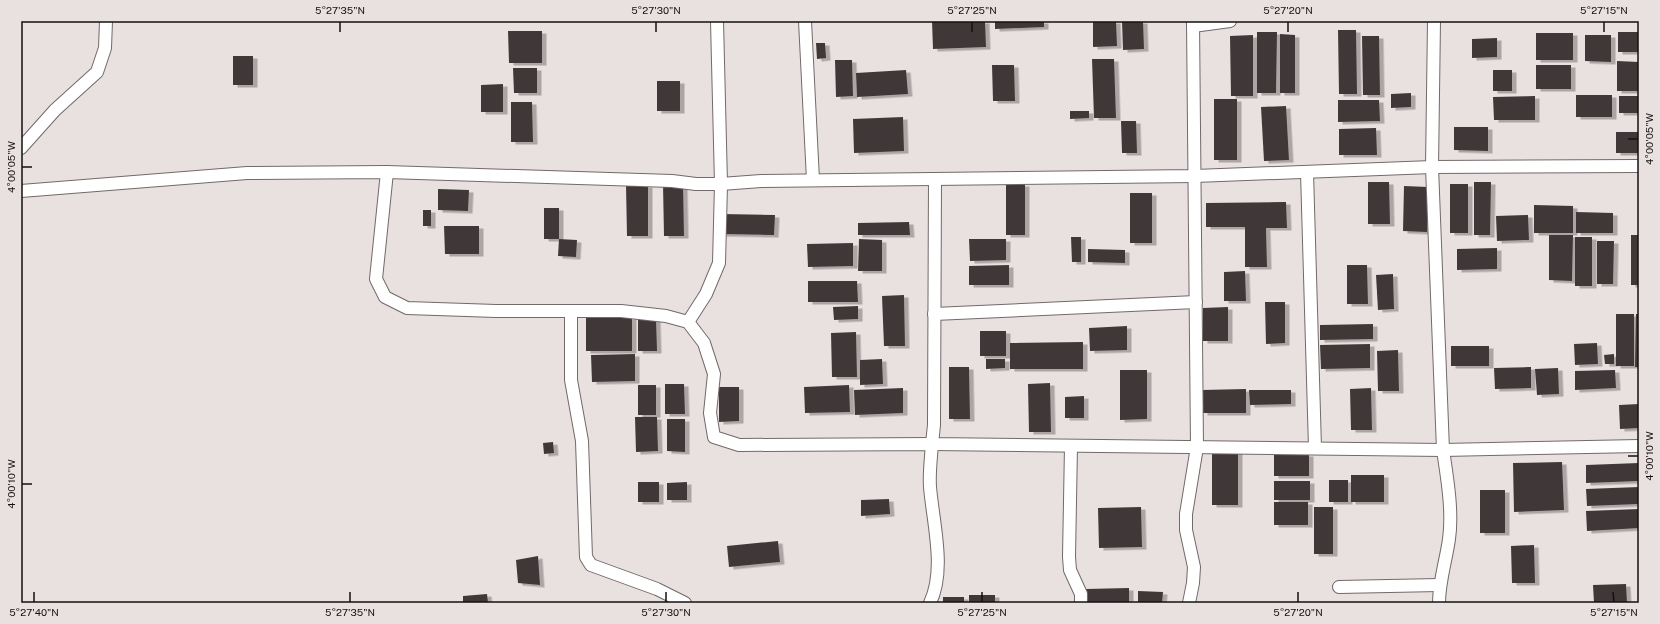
<svg xmlns="http://www.w3.org/2000/svg" width="1660" height="624" font-family="'Public Sans',sans-serif">
  <style>
    .building { fill: #403939; filter: url(#shadow) }
    .lines { fill: none; stroke-linecap: round; stroke-linejoin: round }
    .street-casing { stroke: #716a69; stroke-width: 14 }
    .street { stroke: #fff; stroke-width: 12 }
    .ticks { fill: none; stroke: #141111; stroke-width: 1.5 }
    .neatline { fill: none; stroke: #141111; stroke-width: 1.5 }
    .ticks-label { font-size: 10px; text-anchor: middle; fill: #141111 }
  </style>
  <defs>
    <filter id="shadow"><feDropShadow dx="4.5" dy="2.5" stdDeviation="0" flood-color="#0004"/></filter>
  </defs>
  <rect width="100%" height="100%" fill="#e9e1e0"/>
  <g class="building">
    <polygon points="932,21 985,21 986,47 933,49"/>
    <polygon points="995,21 1044,21 1044,27 995,29"/>
    <polygon points="1093,21 1116,21 1117,46 1093,47"/>
    <polygon points="1122,21 1143,21 1144,49 1123,50"/>
    <polygon points="1338,30 1356,30 1357,94 1339,94"/>
    <polygon points="508,31 542,31 542,63 509,63"/>
    <polygon points="1257,32 1277,32 1276,93 1257,93"/>
    <rect x="1618" y="32" width="21" height="20"/>
    <rect x="1536" y="33" width="37" height="27"/>
    <polygon points="1280,34 1295,35 1295,93 1280,93"/>
    <polygon points="1253,35 1253,96 1231,96 1230,36"/>
    <polygon points="1585,35 1611,35 1611,62 1585,61"/>
    <polygon points="1362,36 1379,36 1380,95 1363,95"/>
    <polygon points="1497,38 1497,57 1472,58 1472,39"/>
    <polygon points="816,43 825,43 826,58 817,59"/>
    <rect x="233" y="56" width="20" height="29"/>
    <polygon points="1092,59 1114,59 1116,118 1094,118"/>
    <polygon points="835,60 852,60 853,96 836,97"/>
    <polygon points="1617,61 1639,62 1639,91 1617,91"/>
    <polygon points="992,65 1014,65 1015,101 993,101"/>
    <rect x="1536" y="65" width="35" height="24"/>
    <polygon points="513,68 537,68 537,93 514,93"/>
    <polygon points="906,70 908,94 857,97 856,73"/>
    <rect x="1493" y="70" width="19" height="21"/>
    <rect x="657" y="81" width="23" height="30"/>
    <polygon points="503,84 503,112 481,112 481,85"/>
    <polygon points="1411,93 1411,107 1391,108 1391,94"/>
    <rect x="1576" y="95" width="36" height="22"/>
    <polygon points="1535,96 1535,120 1494,120 1493,97"/>
    <rect x="1619" y="96" width="20" height="17"/>
    <rect x="1214" y="99" width="23" height="61"/>
    <polygon points="1338,100 1379,100 1380,121 1338,122"/>
    <polygon points="511,102 532,102 533,142 511,142"/>
    <polygon points="1286,106 1289,160 1264,161 1261,107"/>
    <polygon points="1070,111 1089,111 1089,118 1070,119"/>
    <polygon points="903,117 904,151 854,153 853,119"/>
    <polygon points="1121,121 1136,121 1137,153 1122,153"/>
    <polygon points="1454,127 1488,127 1488,151 1454,150"/>
    <polygon points="1376,128 1377,155 1339,155 1339,129"/>
    <rect x="1616" y="132" width="23" height="21"/>
    <polygon points="1368,182 1389,182 1390,224 1368,224"/>
    <polygon points="1474,182 1491,182 1490,235 1474,235"/>
    <polygon points="683,183 684,236 664,236 663,184"/>
    <rect x="1006" y="184" width="19" height="51"/>
    <rect x="1450" y="184" width="18" height="49"/>
    <polygon points="626,185 648,185 648,236 627,236"/>
    <polygon points="1404,186 1428,187 1427,232 1403,231"/>
    <polygon points="438,189 469,190 468,211 438,210"/>
    <rect x="1130" y="193" width="22" height="50"/>
    <polygon points="1286,202 1287,228 1266,228 1267,267 1245,267 1245,227 1206,227 1206,203"/>
    <polygon points="1534,205 1573,206 1573,233 1534,233"/>
    <polygon points="544,208 559,208 559,239 577,240 576,257 558,256 559,239 544,239"/>
    <rect x="423" y="210" width="8" height="16"/>
    <polygon points="1576,212 1613,213 1613,233 1576,233"/>
    <polygon points="721,214 775,215 774,235 721,234"/>
    <polygon points="1528,215 1529,240 1497,241 1496,216"/>
    <polygon points="909,222 910,235 858,235 858,223"/>
    <polygon points="444,226 479,226 479,254 445,254"/>
    <polygon points="1549,235 1573,235 1572,281 1549,280"/>
    <rect x="1631" y="235" width="8" height="50"/>
    <polygon points="1071,237 1081,237 1081,262 1072,262"/>
    <rect x="1575" y="237" width="17" height="49"/>
    <polygon points="859,239 882,240 882,271 858,271"/>
    <polygon points="969,239 1006,239 1006,260 970,261"/>
    <polygon points="1597,241 1614,241 1613,284 1597,284"/>
    <polygon points="853,243 853,266 808,267 807,244"/>
    <polygon points="1497,248 1497,269 1457,270 1457,249"/>
    <polygon points="1088,249 1125,250 1125,263 1088,262"/>
    <polygon points="1009,265 1009,285 969,285 969,266"/>
    <polygon points="1347,265 1367,265 1368,304 1347,304"/>
    <polygon points="1245,271 1246,301 1224,301 1224,272"/>
    <polygon points="1393,274 1394,309 1378,310 1376,275"/>
    <polygon points="808,281 857,281 858,302 808,302"/>
    <polygon points="904,295 905,346 884,346 882,296"/>
    <polygon points="1265,302 1285,302 1285,343 1266,344"/>
    <polygon points="858,306 858,319 834,320 833,307"/>
    <polygon points="1228,307 1228,341 1203,341 1203,308"/>
    <rect x="1616" y="314" width="18" height="52"/>
    <polygon points="1636,314 1639,314 1639,367 1635,367"/>
    <polygon points="632,317 632,351 586,351 586,318"/>
    <polygon points="638,319 656,319 657,351 638,351"/>
    <polygon points="1373,324 1373,339 1320,340 1320,325"/>
    <polygon points="1127,326 1127,350 1090,351 1089,328"/>
    <rect x="980" y="331" width="26" height="25"/>
    <polygon points="856,332 857,377 832,377 831,333"/>
    <polygon points="1083,342 1083,369 1010,369 1010,343"/>
    <polygon points="1597,343 1598,364 1575,365 1574,344"/>
    <polygon points="1370,344 1370,368 1321,369 1320,345"/>
    <rect x="1451" y="346" width="38" height="20"/>
    <polygon points="1398,350 1399,391 1378,391 1377,351"/>
    <polygon points="635,354 635,381 592,382 591,355"/>
    <polygon points="1614,354 1614,364 1605,364 1604,355"/>
    <polygon points="882,359 883,384 860,385 860,360"/>
    <polygon points="986,359 1005,359 1005,368 986,369"/>
    <polygon points="949,367 969,367 970,419 949,419"/>
    <polygon points="1531,367 1531,388 1495,389 1494,368"/>
    <polygon points="1558,368 1559,394 1537,395 1535,369"/>
    <polygon points="1120,370 1147,370 1147,419 1120,420"/>
    <polygon points="1615,370 1616,388 1575,390 1575,371"/>
    <polygon points="1050,383 1051,432 1029,432 1028,384"/>
    <polygon points="665,384 684,384 685,414 665,414"/>
    <rect x="638" y="385" width="18" height="30"/>
    <polygon points="849,385 850,412 805,413 804,387"/>
    <polygon points="719,387 739,387 739,421 719,422"/>
    <polygon points="903,388 903,413 855,415 854,390"/>
    <polygon points="1371,388 1372,430 1351,430 1350,389"/>
    <polygon points="1246,389 1246,413 1203,413 1202,390"/>
    <polygon points="1249,390 1291,390 1291,404 1250,405"/>
    <polygon points="1084,396 1084,418 1065,418 1065,397"/>
    <polygon points="1639,404 1639,428 1620,429 1619,405"/>
    <polygon points="635,417 657,417 658,451 636,452"/>
    <polygon points="667,419 685,419 685,452 667,451"/>
    <polygon points="553,442 554,453 544,454 543,443"/>
    <rect x="1212" y="451" width="26" height="54"/>
    <rect x="1274" y="454" width="35" height="22"/>
    <polygon points="1562,462 1564,510 1514,512 1513,463"/>
    <polygon points="1639,463 1639,481 1586,483 1586,465"/>
    <rect x="1351" y="475" width="33" height="27"/>
    <rect x="1329" y="480" width="19" height="22"/>
    <rect x="1274" y="481" width="36" height="19"/>
    <rect x="638" y="482" width="21" height="20"/>
    <polygon points="687,482 687,500 667,500 667,483"/>
    <polygon points="1639,487 1639,504 1587,506 1586,489"/>
    <rect x="1480" y="490" width="25" height="43"/>
    <polygon points="889,499 890,514 861,516 861,500"/>
    <rect x="1274" y="502" width="34" height="23"/>
    <polygon points="1141,507 1142,547 1099,548 1098,508"/>
    <rect x="1314" y="507" width="19" height="47"/>
    <polygon points="1639,509 1639,528 1587,531 1586,511"/>
    <polygon points="778,541 780,562 729,567 727,546"/>
    <polygon points="1534,545 1535,583 1512,583 1511,546"/>
    <polygon points="538,556 540,585 518,583 516,560"/>
    <polygon points="1626,584 1627,603 1594,603 1593,585"/>
    <polygon points="1129,588 1129,603 1086,603 1086,589"/>
    <polygon points="1138,591 1163,592 1162,603 1138,603"/>
    <polygon points="487,594 488,603 463,603 463,596"/>
    <rect x="969" y="595" width="26" height="8"/>
    <rect x="943" y="597" width="21" height="6"/>
  </g>
  <g class="lines">
    <g class="street-casing">
      <g id="street">
        <polyline points="805,21 813,180"/>
        <path d="M1434,21L1432,167L1443,450C1447,477 1453,511 1449,539C1446,561 1439,581 1439,603"/>
        <polyline points="1193,26 1230,21"/>
        <polyline points="21,148 55,110 97,72 105,48 106,21"/>
        <path d="M387,172L376,279L385,297L407,308L496,311H621L666,316L688,322L704,343L714,374L710,413L714,437L739,445L932,444C931,458 929,473 930,487C933,523 946,570 930,603"/>
        <polyline points="1307,172 1315,448"/>
        <polyline points="935,179 934,425 932,444 1443,450 1639,446"/>
        <polyline points="21,191 247,173 387,172 672,181 696,184 721,184 761,181 1195,176 1432,167 1639,166"/>
        <polyline points="571,311 571,380 582,441 586,557 591,565 657,589 685,603"/>
        <polyline points="934,314 1196,302"/>
        <polyline points="688,322 706,294 719,263 721,184 717,21"/>
        <polyline points="1071,446 1069,557 1070,570 1081,594 1081,603"/>
        <polyline points="1339,587 1439,585"/>
        <polyline points="1189,603 1193,583 1194,567 1186,530 1186,514 1197,447 1193,21"/>
      </g>
    </g>
    <use href="#street" class="street"/>
  </g>
  <path class="ticks" d="M340,22V32M656,22V32M972,22V32M1288,22V32M1604,22V32M1628,139H1638M22,167H32M1628,456H1638M22,484H32M34,592V602M350,592V602M666,592V602M982,592V602M1298,592V602M1613,592L1614,602"/>
  <rect width="1660" height="624" fill="none" stroke="#e9e1e0" stroke-width="44"/>
  <rect x="22" y="22" width="1616" height="580" class="neatline"/>
  <g class="ticks-label">
    <text x="340" y="14">5°27'35"N</text>
    <text x="656" y="14">5°27'30"N</text>
    <text x="972" y="14">5°27'25"N</text>
    <text x="1288" y="14">5°27'20"N</text>
    <text x="1604" y="14">5°27'15"N</text>
    <text transform="translate(1649 139) rotate(-90)" y="4">4°00'05"W</text>
    <text transform="translate(11 167) rotate(-90)" y="4">4°00'05"W</text>
    <text transform="translate(1649 456) rotate(-90)" y="4">4°00'10"W</text>
    <text transform="translate(11 484) rotate(-90)" y="4">4°00'10"W</text>
    <text x="34" y="616">5°27'40"N</text>
    <text x="350" y="616">5°27'35"N</text>
    <text x="666" y="616">5°27'30"N</text>
    <text x="982" y="616">5°27'25"N</text>
    <text x="1298" y="616">5°27'20"N</text>
    <text x="1614" y="616">5°27'15"N</text>
  </g>
</svg>
